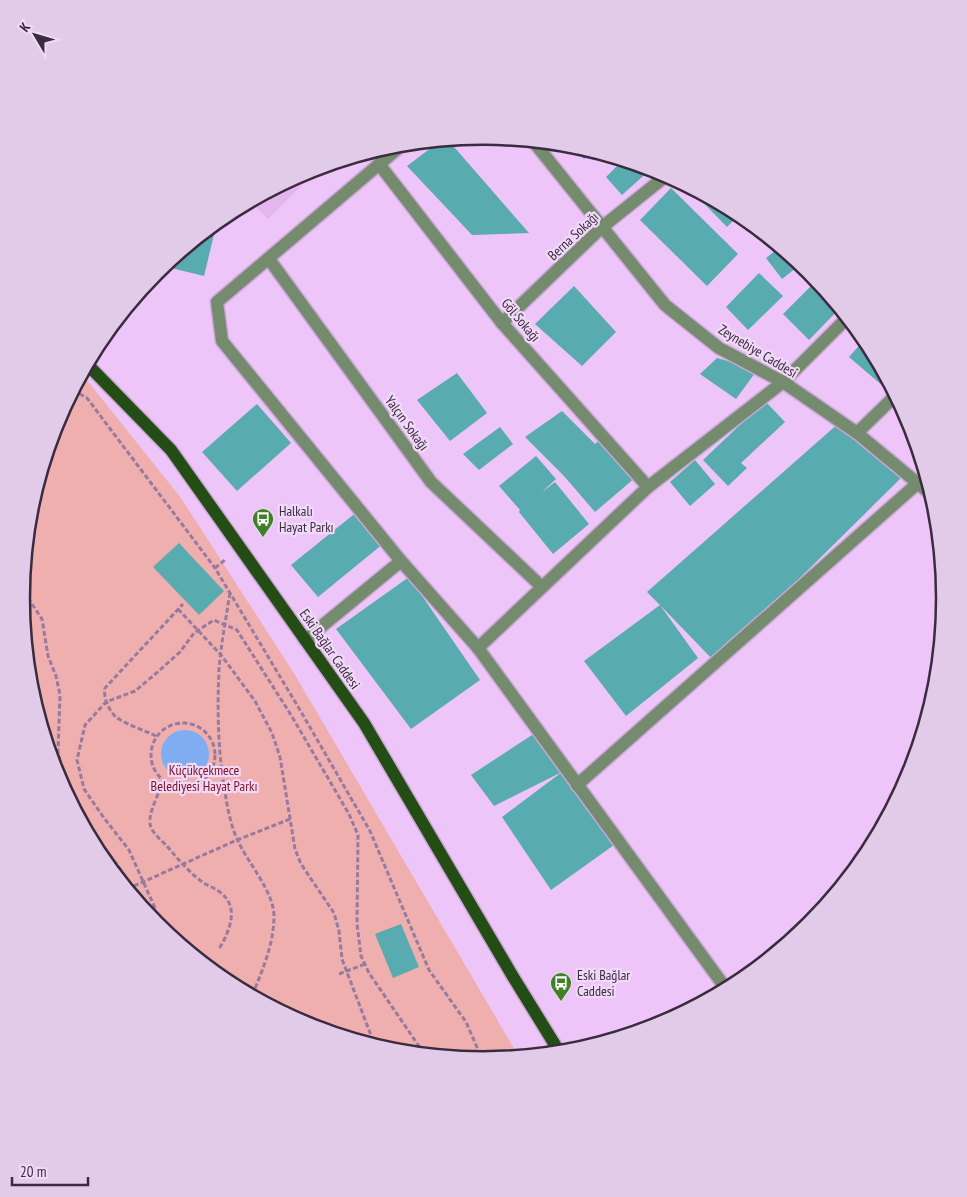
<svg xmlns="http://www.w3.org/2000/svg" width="967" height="1197" font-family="'PT Sans Narrow',sans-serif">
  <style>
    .built { fill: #e3b6ee }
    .green { fill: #efafaf }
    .water { fill: #80adf2 }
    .building { fill: #58abaf }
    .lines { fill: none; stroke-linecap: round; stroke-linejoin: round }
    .minor-casing { stroke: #c9a6d4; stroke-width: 15 }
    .major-casing { stroke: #c9a6d4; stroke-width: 15 }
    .path { stroke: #977b9f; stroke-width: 3; stroke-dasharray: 5 2.5; stroke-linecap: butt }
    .minor { stroke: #748b6e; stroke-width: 12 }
    .major { stroke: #244d16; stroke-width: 12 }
    .labels { text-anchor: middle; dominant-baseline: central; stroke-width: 4.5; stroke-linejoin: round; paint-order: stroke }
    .street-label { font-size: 14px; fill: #3b2b3f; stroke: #f1d9f8 }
    .poi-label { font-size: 14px; fill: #3b2b3f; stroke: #f1d9f8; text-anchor: start }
    .park-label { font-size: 14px; fill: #7f1225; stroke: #f1d9f8 }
    .rim { fill: none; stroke: #3b2b3f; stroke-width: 2.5 }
  </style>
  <rect width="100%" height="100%" fill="#edc5f9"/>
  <polygon class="built" points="320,167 268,219 250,202 307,171"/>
  <polygon class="green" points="82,374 181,498 295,675 519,1057 483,1061 393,1052 306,1025 226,983 156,925 99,855 56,775 30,688 21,598 30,508 57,421"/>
  <circle class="water" cx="185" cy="754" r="24"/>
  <g class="building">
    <polygon points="448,140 529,233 472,235 407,166 440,141"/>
    <polygon points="572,145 574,145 594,151 584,159"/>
    <polygon points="623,160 651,169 622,195 606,177"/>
    <polygon points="687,186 740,214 727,227"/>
    <polygon points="671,188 738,254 707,286 640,220"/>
    <polygon points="217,222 204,276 163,266"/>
    <polygon points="780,247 801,264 782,279 766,258"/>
    <polygon points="759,273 783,296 748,330 726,307"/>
    <polygon points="817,280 840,308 809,340 783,314"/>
    <polygon points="574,286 616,332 582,366 535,324"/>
    <polygon points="865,339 889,381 884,387 849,357"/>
    <polygon points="717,358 758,369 736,399 700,374"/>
    <polygon points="457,373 487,413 450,441 417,400"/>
    <polygon points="765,401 785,422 741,463 747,468 728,486 703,460"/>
    <polygon points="257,404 291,443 237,491 202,452"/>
    <polygon points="562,411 595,444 602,437 636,477 595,512 564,476 525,437"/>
    <polygon points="840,422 906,473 715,662 660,605 698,658 626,716 584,661 660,605 647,592"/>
    <polygon points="500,427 513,444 479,470 463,454"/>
    <polygon points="536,456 556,479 541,493 555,482 589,524 553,554 519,512 520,510 499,486"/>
    <polygon points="695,460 715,484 690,506 670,482"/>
    <polygon points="358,511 384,543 318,597 291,565"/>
    <polygon points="179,543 224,591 199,615 153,567"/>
    <polygon points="409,577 480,680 411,729 336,629"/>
    <polygon points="535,733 562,772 614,845 551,890 502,817 562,772 494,806 471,775"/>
    <polygon points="401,924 419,967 393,978 375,934"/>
  </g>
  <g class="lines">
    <g class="minor-casing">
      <g id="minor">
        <polyline points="533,141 665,305 719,348 783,382 857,433 933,496"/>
        <polyline points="403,144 217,302 222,341 401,561 478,648 727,990"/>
        <polyline points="379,164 502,323 648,487"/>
        <polyline points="269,259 431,482 542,587"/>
        <polyline points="502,323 601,228 667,175"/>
        <polyline points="857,433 896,395"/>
        <polyline points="305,640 401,561"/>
        <polyline points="478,648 648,487 783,382 848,317"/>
        <polyline points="577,785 918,483"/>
      </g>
    </g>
    <g class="major-casing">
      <polyline id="major" points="87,364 171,450 364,723 512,975 560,1053"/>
    </g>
    <g class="path">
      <polyline points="73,390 87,398 215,568 300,710 370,831 429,970 466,1022 483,1061"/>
      <polyline points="215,568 226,559"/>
      <polyline points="22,593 30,601 42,619 48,656 56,676 60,695 58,751 64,782 77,813 121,870 132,896"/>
      <path d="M230,593C226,618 221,644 219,669C217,712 218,755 226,798C228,811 232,829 238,841C248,863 274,892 274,916C274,944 262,971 252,996"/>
      <polyline points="178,609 221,655 255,701 272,733 280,757 295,849 301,864 334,913 339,931 342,959 375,1046"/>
      <circle cx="183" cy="755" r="32"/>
      <path d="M156,736C146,731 125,724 116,717C109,711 103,697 105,688L183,604"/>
      <path d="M164,780C160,790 148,814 150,824C151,832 161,840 166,845C177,858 188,871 201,881C207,886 216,888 221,893C240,908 229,932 219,949"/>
      <polyline points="127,889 237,840 290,819"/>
      <polyline points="154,923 155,908 129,850 104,818 84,789 77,760 85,725 106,702 135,691 153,676 180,652 194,633 214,620 237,630 291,715 349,814 358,835 357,924 361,956 369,973 425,1055"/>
      <polyline points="339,974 365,964"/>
    </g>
    <use href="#minor" class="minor"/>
    <use href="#major" class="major"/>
  </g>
  <defs>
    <g id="bus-pin" transform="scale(1.125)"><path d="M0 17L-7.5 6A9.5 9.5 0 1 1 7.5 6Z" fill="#3e8225" stroke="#f1d9f8"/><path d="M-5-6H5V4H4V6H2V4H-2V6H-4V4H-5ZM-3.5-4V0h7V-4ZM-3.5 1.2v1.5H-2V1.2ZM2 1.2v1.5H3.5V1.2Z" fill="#fff"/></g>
  </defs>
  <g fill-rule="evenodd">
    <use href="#bus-pin" x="263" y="519"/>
    <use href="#bus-pin" x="561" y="983"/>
  </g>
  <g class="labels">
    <g class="street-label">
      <text transform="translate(573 236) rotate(-43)">Berna Sokağı</text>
      <text transform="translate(521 320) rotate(50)">Göl Sokağı</text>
      <text transform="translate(758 351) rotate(31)">Zeynebiye Caddesi</text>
      <text transform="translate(407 423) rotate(54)">Yalçın Sokağı</text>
      <text transform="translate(330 649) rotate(55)">Eski Bağlar Caddesi</text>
    </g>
    <g class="poi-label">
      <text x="279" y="511">Halkalı<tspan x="279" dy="16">Hayat Parkı</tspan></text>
      <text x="577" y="975">Eski Bağlar<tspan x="577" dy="16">Caddesi</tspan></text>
    </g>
    <g class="park-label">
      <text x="204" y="770">Küçükçekmece<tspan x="204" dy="16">Belediyesi Hayat Parkı</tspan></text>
    </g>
  </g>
  <path d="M0 0H967V1197H0ZM30 598a453 453 0 1 1 906 0a453 453 0 1 1-906 0Z" fill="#e2cbe9" fill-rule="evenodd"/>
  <path class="rim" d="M30 598a453 453 0 1 1 906 0a453 453 0 1 1-906 0Z"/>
  <g transform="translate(35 35) rotate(308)" stroke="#f1d9f8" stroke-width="4" paint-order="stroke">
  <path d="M0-4L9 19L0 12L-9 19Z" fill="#3b2b3f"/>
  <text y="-8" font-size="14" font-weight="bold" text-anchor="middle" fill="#3b2b3f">K</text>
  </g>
  <path d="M12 1177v8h76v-8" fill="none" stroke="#3b2b3f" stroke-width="2.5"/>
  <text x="20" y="1177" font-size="15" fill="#3b2b3f" stroke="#f1d9f8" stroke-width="4" paint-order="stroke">20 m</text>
</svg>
